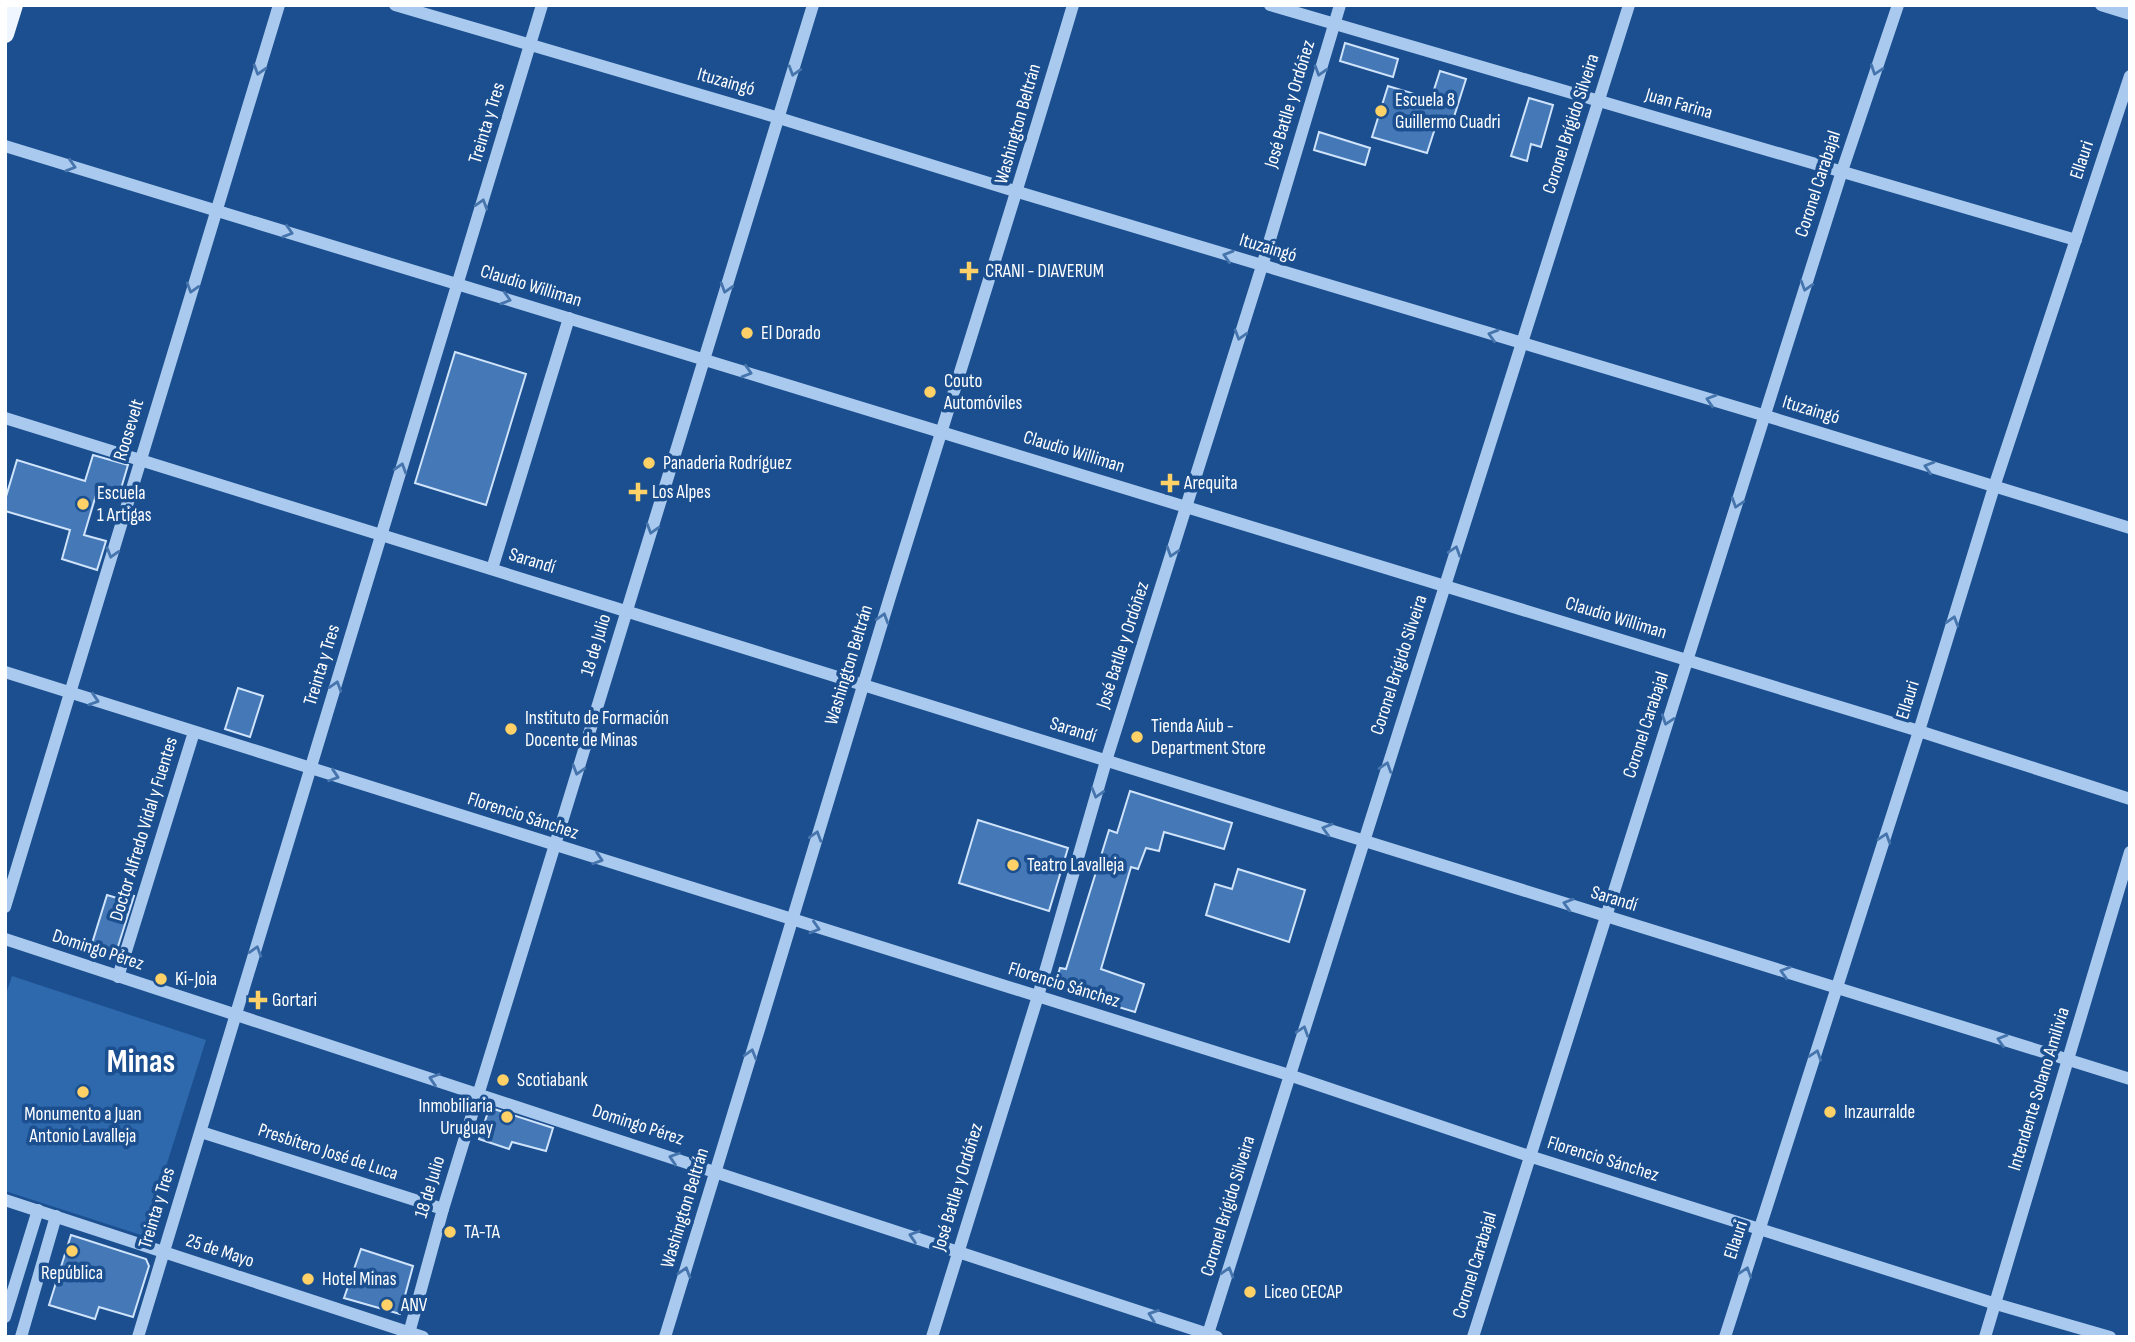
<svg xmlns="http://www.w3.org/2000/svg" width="2135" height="1342" font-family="'Sofia Sans Condensed',sans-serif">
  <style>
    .green { fill: #2e69ad }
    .building { fill: #4478b7; stroke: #cfe3fa; stroke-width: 2 }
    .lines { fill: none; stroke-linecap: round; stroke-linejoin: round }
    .minor { stroke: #a9c9ee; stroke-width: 12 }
    .major { stroke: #f0f6ff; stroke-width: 18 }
    .oneway { stroke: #4674ac }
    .poi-dot { fill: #ffd166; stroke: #1b4f8f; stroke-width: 2.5 }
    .labels { text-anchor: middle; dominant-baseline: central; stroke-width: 7; stroke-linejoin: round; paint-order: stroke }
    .street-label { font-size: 19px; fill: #fff; stroke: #1b4f8f }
    .poi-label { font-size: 19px; fill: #fff; stroke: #1b4f8f; text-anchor: start }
    .town-label { font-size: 33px; font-weight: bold; fill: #fff; stroke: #1b4f8f }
  </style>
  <rect width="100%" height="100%" fill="#1b4f8f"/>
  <polygon class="green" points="12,976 206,1040 144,1236 5,1191 5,997"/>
  <g class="building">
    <polygon points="1345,43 1398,59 1393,77 1340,61"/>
    <polygon points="1440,71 1466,79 1453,120 1439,116 1427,153 1372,137 1388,86 1431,99"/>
    <polygon points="1529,98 1553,105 1541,147 1531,144 1527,161 1511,156"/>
    <polygon points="1319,132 1370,148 1365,165 1314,150"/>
    <polygon points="455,352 526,374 486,505 415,483"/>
    <polygon points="93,455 128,465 120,492 99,485 84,535 106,541 97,570 62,559 70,530 5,511 5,500 17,460 85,481"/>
    <polygon points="238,688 263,696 250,737 225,729"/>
    <polygon points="1130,791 1232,823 1224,849 1164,832 1159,851 1146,848 1138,869 1131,867 1101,969 1144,984 1135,1012 1058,989 1055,984 1060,968 1066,969 1109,830 1117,833"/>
    <polygon points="978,820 1068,848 1049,911 959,883"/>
    <polygon points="1238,869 1305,890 1289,942 1206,915 1215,884 1232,889"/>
    <polygon points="119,891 134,896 114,959 90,950 107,895 117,898"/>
    <polygon points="491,1108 553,1128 546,1151 512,1142 509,1149 479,1139 489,1109"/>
    <polygon points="71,1235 146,1259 149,1266 133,1317 99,1307 95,1319 49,1305"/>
    <polygon points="361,1249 413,1266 400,1314 344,1298"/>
  </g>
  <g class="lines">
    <g class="minor">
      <polyline points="395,5 779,118 1018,192 1766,416 2130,528"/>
      <polyline points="1270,5 2076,240"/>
      <polyline points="2101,5 2130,14"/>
      <polyline points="5,146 1919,731 2130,799"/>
      <polyline points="5,418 2130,1079"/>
      <polyline points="492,569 569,318"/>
      <polyline points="5,672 1289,1075 1529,1156 1996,1304 2110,1337"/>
      <polyline points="5,907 279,5"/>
      <polyline points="5,939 1217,1337"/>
      <polyline points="118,977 194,732"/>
      <polyline points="201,1132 443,1209"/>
      <polyline points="5,1200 423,1337"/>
      <polyline points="5,1317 38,1210"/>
      <polyline points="21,1337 56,1216"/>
      <polyline points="138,1337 542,5"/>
      <polyline points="408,1337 443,1209 813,5"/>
      <path d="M665,1337C741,1092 814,845 889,600C950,402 1014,204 1073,5"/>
      <polyline points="932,1337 1038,996 1106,761 1262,266 1340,5"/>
      <polyline points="1207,1337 1629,5"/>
      <polyline points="1473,1337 1842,171 1898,5"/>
      <polyline points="1725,1337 1919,731 1994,487 2130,76"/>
      <polyline points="1985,1337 2130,852"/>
    </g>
    <polyline class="major" points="5,34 14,5"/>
  </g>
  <defs><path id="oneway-chevron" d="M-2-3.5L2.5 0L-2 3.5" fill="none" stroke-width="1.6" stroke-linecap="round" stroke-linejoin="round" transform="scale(1.75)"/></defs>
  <g class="oneway">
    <use href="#oneway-chevron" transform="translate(259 70) rotate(107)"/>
    <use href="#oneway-chevron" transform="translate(1876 70) rotate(109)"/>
    <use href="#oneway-chevron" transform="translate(794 71) rotate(107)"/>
    <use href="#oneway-chevron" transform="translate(1320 71) rotate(107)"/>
    <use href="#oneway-chevron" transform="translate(71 166) rotate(17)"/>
    <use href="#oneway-chevron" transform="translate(482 204) rotate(-73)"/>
    <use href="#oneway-chevron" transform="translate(288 232) rotate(17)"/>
    <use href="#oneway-chevron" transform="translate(1228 256) rotate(-163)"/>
    <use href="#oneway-chevron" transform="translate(1806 286) rotate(107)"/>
    <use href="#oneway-chevron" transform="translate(192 288) rotate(107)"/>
    <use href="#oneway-chevron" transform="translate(726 288) rotate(107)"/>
    <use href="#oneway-chevron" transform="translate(506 299) rotate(17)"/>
    <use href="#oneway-chevron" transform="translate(1240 335) rotate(107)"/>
    <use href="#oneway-chevron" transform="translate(1493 335) rotate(-163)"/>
    <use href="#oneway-chevron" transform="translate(747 372) rotate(17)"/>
    <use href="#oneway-chevron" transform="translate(1711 400) rotate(-163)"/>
    <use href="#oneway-chevron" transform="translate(1929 467) rotate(-163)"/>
    <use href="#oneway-chevron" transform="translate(401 468) rotate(-73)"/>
    <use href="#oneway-chevron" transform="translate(1737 503) rotate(108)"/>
    <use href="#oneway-chevron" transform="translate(652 529) rotate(107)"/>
    <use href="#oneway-chevron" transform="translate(1455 551) rotate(-72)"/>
    <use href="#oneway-chevron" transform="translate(1172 552) rotate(108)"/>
    <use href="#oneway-chevron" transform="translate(112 553) rotate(107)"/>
    <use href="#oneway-chevron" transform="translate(883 618) rotate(-73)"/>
    <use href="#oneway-chevron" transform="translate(1953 621) rotate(-73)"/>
    <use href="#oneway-chevron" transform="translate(336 686) rotate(-73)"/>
    <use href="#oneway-chevron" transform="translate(94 700) rotate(18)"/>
    <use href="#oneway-chevron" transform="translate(1667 720) rotate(108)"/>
    <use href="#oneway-chevron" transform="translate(1386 767) rotate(-72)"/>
    <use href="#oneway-chevron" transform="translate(578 770) rotate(107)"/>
    <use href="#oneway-chevron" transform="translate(334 776) rotate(18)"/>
    <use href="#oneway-chevron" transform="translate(1097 793) rotate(106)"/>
    <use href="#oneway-chevron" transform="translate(1327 829) rotate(-163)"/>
    <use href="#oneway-chevron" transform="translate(816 836) rotate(-73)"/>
    <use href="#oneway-chevron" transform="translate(1885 838) rotate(-72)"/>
    <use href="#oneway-chevron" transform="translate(598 859) rotate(18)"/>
    <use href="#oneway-chevron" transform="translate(1568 904) rotate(-163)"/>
    <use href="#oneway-chevron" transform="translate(815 928) rotate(17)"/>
    <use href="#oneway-chevron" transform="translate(256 951) rotate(-73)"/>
    <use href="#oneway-chevron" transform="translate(1785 972) rotate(-163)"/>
    <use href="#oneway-chevron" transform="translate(1303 1031) rotate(-72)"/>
    <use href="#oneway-chevron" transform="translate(2002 1040) rotate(-163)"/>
    <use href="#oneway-chevron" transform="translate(751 1054) rotate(-74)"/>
    <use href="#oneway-chevron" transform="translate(1816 1055) rotate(-72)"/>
    <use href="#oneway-chevron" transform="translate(434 1079) rotate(-162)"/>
    <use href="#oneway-chevron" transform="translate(674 1158) rotate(-162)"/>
    <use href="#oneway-chevron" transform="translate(914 1236) rotate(-162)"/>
    <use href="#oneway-chevron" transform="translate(685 1272) rotate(-73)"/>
    <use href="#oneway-chevron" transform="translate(1228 1272) rotate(-73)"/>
    <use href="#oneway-chevron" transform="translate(1746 1272) rotate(-72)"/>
    <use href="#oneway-chevron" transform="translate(1153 1315) rotate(-161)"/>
  </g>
  <g class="poi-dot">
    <circle cx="1381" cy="111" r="7"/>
    <path d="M965.5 260.5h7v7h7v7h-7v7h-7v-7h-7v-7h7z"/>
    <circle cx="747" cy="333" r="7"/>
    <circle cx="930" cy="392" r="7"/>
    <circle cx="649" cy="463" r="7"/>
    <path d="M1166.5 472.5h7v7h7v7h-7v7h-7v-7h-7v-7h7z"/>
    <path d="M634.5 481.5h7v7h7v7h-7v7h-7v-7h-7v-7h7z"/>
    <circle cx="83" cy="504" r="7"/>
    <circle cx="511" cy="729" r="7"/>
    <circle cx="1137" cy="737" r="7"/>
    <circle cx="1013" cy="865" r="7"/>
    <circle cx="161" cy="979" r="7"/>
    <path d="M254.5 989.5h7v7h7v7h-7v7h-7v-7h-7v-7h7z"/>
    <circle cx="503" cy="1080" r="7"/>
    <circle cx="83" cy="1092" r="7"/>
    <circle cx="1830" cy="1112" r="7"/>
    <circle cx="507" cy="1117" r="7"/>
    <circle cx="450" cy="1232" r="7"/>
    <circle cx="72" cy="1251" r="7"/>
    <circle cx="308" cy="1279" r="7"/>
    <circle cx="1250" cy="1292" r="7"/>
    <circle cx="387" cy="1305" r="7"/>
  </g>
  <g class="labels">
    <g class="street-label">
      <text transform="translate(726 82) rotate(16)">Ituzaingó</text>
      <text transform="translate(1290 104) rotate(-73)">José Batlle y Ordóñez</text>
      <text transform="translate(1679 104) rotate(16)">Juan Farina</text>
      <text transform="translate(487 123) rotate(-73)">Treinta y Tres</text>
      <text transform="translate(1018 124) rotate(-74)">Washington Beltrán</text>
      <text transform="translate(1571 124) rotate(-72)">Coronel Brígido Silveira</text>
      <text transform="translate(2082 160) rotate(-72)">Ellauri</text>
      <text transform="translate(1818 184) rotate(-72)">Coronel Carabajal</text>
      <text transform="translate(1268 248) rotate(17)">Ituzaingó</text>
      <text transform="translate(531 286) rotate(17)">Claudio Williman</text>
      <text transform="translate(1811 410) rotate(17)">Ituzaingó</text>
      <text transform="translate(129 430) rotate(-73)">Roosevelt</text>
      <text transform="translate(1074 452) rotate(17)">Claudio Williman</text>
      <text transform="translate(532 561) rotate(17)">Sarandí</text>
      <text transform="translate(1616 618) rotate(17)">Claudio Williman</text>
      <text transform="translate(596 645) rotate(-73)">18 de Julio</text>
      <text transform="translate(1123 645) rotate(-72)">José Batlle y Ordóñez</text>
      <text transform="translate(322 665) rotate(-73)">Treinta y Tres</text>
      <text transform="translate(849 665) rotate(-73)">Washington Beltrán</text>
      <text transform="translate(1399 665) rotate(-72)">Coronel Brígido Silveira</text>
      <text transform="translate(1908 700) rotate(-73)">Ellauri</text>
      <text transform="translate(1646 725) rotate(-72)">Coronel Carabajal</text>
      <text transform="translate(1073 730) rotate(17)">Sarandí</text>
      <text transform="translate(523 816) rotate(18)">Florencio Sánchez</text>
      <text transform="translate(144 829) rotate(-73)">Doctor Alfredo Vidal y Fuentes</text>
      <text transform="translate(1614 899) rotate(17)">Sarandí</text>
      <text transform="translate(98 950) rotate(18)">Domingo Pérez</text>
      <text transform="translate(1064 985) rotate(17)">Florencio Sánchez</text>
      <text transform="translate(2039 1089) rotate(-73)">Intendente Solano Amilivia</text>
      <text transform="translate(638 1125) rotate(18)">Domingo Pérez</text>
      <text transform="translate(328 1152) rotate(18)">Presbítero José de Luca</text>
      <text transform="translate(1603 1159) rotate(17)">Florencio Sánchez</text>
      <text transform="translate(430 1187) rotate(-73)">18 de Julio</text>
      <text transform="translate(958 1187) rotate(-73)">José Batlle y Ordóñez</text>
      <text transform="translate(1228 1206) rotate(-73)">Coronel Brígido Silveira</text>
      <text transform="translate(157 1208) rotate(-73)">Treinta y Tres</text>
      <text transform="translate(685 1208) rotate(-73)">Washington Beltrán</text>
      <text transform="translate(1736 1240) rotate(-72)">Ellauri</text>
      <text transform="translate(220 1251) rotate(18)">25 de Mayo</text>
      <text transform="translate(1475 1265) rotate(-73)">Coronel Carabajal</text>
    </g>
    <g class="poi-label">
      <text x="1395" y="100">Escuela 8<tspan x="1395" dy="22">Guillermo Cuadri</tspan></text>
      <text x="985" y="271">CRANI - DIAVERUM</text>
      <text x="761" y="333">El Dorado</text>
      <text x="944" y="381">Couto<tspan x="944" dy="22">Automóviles</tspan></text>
      <text x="663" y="463">Panaderia Rodríguez</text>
      <text x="1184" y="483">Arequita</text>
      <text x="652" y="492">Los Alpes</text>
      <text x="97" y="493">Escuela<tspan x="97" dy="22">1 Artigas</tspan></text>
      <text x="525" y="718">Instituto de Formación<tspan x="525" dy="22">Docente de Minas</tspan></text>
      <text x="1151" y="726">Tienda Aiub -<tspan x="1151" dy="22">Department Store</tspan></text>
      <text x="1027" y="865">Teatro Lavalleja</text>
      <text x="175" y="979">Ki-Joia</text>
      <text x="272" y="1000">Gortari</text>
      <text x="517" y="1080">Scotiabank</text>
      <text x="493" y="1106" text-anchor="end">Inmobiliaria<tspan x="493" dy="22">Uruguay</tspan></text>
      <text x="1844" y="1112">Inzaurralde</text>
      <text x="83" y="1114" text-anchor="middle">Monumento a Juan<tspan x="83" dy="22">Antonio Lavalleja</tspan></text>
      <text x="464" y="1232">TA-TA</text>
      <text x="72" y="1273" text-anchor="middle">República</text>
      <text x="322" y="1279">Hotel Minas</text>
      <text x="1264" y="1292">Liceo CECAP</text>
      <text x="401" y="1305">ANV</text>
    </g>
    <g class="town-label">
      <text x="141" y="1062">Minas</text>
    </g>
  </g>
  <rect width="2135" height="1342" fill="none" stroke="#ffffff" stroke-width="14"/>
</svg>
